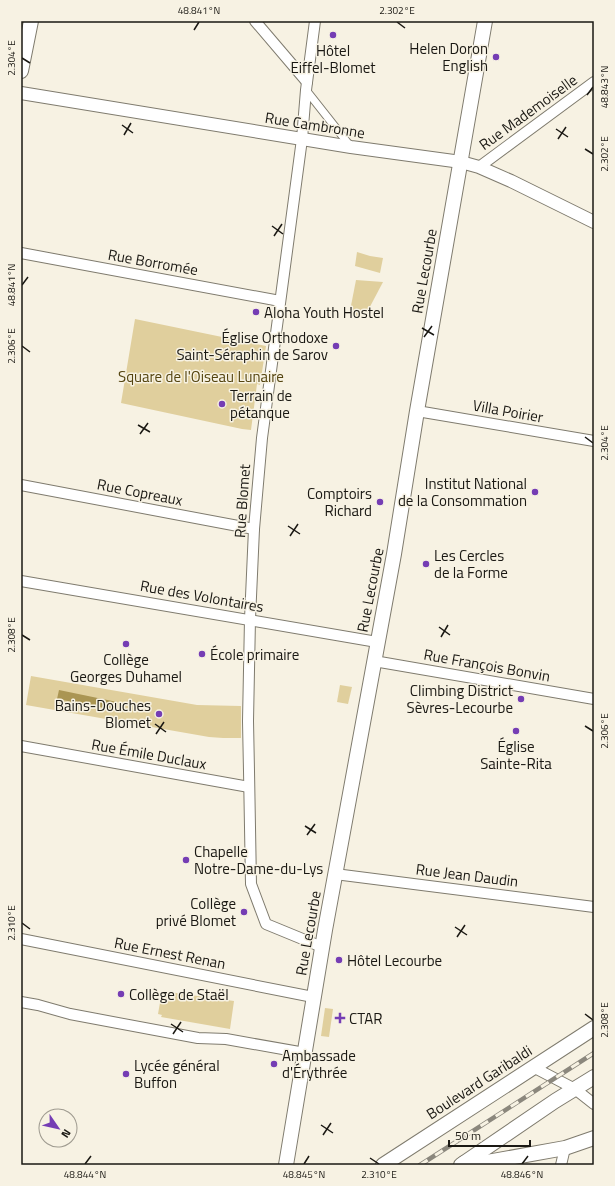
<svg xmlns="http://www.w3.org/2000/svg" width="615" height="1186" font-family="'Titillium Web',sans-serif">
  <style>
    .green { fill: #e0cf9d }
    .water { fill: #aa9553 }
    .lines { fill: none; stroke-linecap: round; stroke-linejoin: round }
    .pedestrian-casing { stroke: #7f7b6e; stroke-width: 9 }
    .minor-casing { stroke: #7f7b6e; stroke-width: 12 }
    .tertiary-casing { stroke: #7f7b6e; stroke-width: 14 }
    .secondary-casing { stroke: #7f7b6e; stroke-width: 16 }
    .pedestrian { stroke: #fff; stroke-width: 7 }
    .minor { stroke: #fff; stroke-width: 10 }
    .tertiary { stroke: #fff; stroke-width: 12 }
    .secondary { stroke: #fff; stroke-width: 14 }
    .rail-casing { stroke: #8b877d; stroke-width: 4.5 }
    .rail { stroke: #f7f2e3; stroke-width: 3; stroke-dasharray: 9; stroke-linecap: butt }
    .ticks { fill: none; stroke: #1a1813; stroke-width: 1.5 }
    .poi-dot { fill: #753db4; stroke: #f7f2e3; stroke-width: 1.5 }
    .labels { text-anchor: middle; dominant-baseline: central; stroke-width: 3; stroke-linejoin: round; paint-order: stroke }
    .poi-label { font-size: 15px; fill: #1a1813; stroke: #f7f2e3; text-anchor: start }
    .street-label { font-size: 15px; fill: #1a1813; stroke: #f7f2e3 }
    .park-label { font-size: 15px; fill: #54440f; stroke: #f7f2e3 }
    .neatline { fill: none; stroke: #1a1813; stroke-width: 1.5 }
    .ticks-label { font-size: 10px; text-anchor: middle; fill: #1a1813 }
  </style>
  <rect width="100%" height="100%" fill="#f7f2e3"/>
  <g class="green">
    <polygon points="357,252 370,256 383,258 380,273 355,266"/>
    <polygon points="356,280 383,282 364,318 349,316"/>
    <polygon points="135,319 266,346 260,385 257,384 251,430 242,429 121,403"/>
    <polygon points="31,676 197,705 241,706 241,738 223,738 209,737 26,705"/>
    <polygon points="340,685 352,687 348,704 337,702"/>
    <polygon points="162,991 234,1001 230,1029 161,1017 162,1015 158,1014"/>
    <polygon points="325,1008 333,1009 329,1037 321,1036"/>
  </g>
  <polygon class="water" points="59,690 117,702 116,710 57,699"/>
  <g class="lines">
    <g class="pedestrian-casing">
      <polyline id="pedestrian" points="306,90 351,147"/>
    </g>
    <g class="minor-casing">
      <g id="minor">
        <polyline points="255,21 307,82"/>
        <polyline points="315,21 306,90 302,139 262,438 254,529 250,619 248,721 249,771 251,884 266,924 322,947"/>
        <polyline points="479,167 594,82"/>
        <polyline points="21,253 280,301"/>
        <polyline points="417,411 594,441"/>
        <polyline points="21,485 254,529"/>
        <polyline points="21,581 377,642"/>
        <polyline points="374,661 594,699"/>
        <polyline points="21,746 249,787"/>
        <polyline points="335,874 594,907"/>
        <polyline points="21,939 313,997"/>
        <polyline points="21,1002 38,1005 70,1014 198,1038 226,1039 305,1053"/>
        <polyline points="533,1067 575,1089 594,1104"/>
        <polyline points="561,1165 565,1148"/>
      </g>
    </g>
    <g class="tertiary-casing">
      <polyline id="tertiary" points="21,93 351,147 461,162 479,167 511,181 594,222"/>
    </g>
    <g class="secondary-casing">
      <g id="secondary">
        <polyline points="21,71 31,21"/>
        <polyline points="464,1163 476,1164 565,1148 594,1138"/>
        <polyline points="286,1165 325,930 394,554 417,411 485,21"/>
        <polyline points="383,1165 594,1028"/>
        <polyline points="461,1165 555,1101 594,1077"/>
      </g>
    </g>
    <use href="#pedestrian" class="pedestrian"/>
    <use href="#minor" class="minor"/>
    <use href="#tertiary" class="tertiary"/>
    <use href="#secondary" class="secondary"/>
    <g class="rail-casing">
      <polyline id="rail" points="420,1165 594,1053"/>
    </g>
    <use href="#rail" class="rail"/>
  </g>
  <path class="ticks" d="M397,22L405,28M194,30L199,22M22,58L30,63M587,95L593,87M122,125L133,133M556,129L568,137M124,135L131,123M558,139L566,127M585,149L593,154M272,226L283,234M274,236L282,224M22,285L28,277M422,328L434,335M424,337L432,326M22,346L30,352M138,425L150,432M140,434L148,423M585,437L593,443M288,526L300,534M290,536L298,524M439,627L450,635M22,635L30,640M441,637L448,625M155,724L166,732M585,726L593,731M156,734L164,722M305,826L316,833M307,835L315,824M22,923L30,929M455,927L467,935M457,937L465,925M585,1014L593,1020M171,1024L183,1032M173,1034L181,1022M321,1125L333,1133M323,1135L331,1123M370,1158L379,1164M85,1164L91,1156M304,1164L309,1156M522,1164L528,1156"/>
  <g class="poi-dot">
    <circle cx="333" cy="35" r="4"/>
    <circle cx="496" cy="57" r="4"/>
    <circle cx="256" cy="312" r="4"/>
    <circle cx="336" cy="346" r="4"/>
    <circle cx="222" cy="404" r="4"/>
    <circle cx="535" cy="492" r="4"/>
    <circle cx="380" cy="502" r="4"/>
    <circle cx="426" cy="564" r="4"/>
    <circle cx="126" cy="644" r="4"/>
    <circle cx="202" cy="654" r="4"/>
    <circle cx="521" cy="699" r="4"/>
    <circle cx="159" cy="714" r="4"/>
    <circle cx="516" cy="731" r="4"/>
    <circle cx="186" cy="860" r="4"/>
    <circle cx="244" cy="912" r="4"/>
    <circle cx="339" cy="960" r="4"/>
    <circle cx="121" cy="994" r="4"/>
    <path d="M338 1012h4v4h4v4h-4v4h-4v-4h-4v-4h4z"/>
    <circle cx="274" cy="1064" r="4"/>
    <circle cx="126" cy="1074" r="4"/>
  </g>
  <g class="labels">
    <g class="poi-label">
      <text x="488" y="48" text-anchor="end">Helen Doron<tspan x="488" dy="17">English</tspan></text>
      <text x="333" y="50" text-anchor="middle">Hôtel<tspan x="333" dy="17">Eiffel-Blomet</tspan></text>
      <text x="264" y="312">Aloha Youth Hostel</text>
      <text x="328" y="337" text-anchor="end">Église Orthodoxe<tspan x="328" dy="17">Saint-Séraphin de Sarov</tspan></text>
      <text x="230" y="395">Terrain de<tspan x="230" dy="17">pétanque</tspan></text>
      <text x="527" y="483" text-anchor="end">Institut National<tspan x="527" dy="17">de la Consommation</tspan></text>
      <text x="372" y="493" text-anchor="end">Comptoirs<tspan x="372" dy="17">Richard</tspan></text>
      <text x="434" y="555">Les Cercles<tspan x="434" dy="17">de la Forme</tspan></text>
      <text x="210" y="654">École primaire</text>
      <text x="126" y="659" text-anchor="middle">Collège<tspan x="126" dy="17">Georges Duhamel</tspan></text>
      <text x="513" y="690" text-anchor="end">Climbing District<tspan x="513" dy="17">Sèvres-Lecourbe</tspan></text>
      <text x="151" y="705" text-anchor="end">Bains-Douches<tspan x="151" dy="17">Blomet</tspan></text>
      <text x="516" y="746" text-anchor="middle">Église<tspan x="516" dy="17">Sainte-Rita</tspan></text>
      <text x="194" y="851">Chapelle<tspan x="194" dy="17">Notre-Dame-du-Lys</tspan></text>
      <text x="236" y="903" text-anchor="end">Collège<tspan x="236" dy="17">privé Blomet</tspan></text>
      <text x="347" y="960">Hôtel Lecourbe</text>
      <text x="129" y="994">Collège de Staël</text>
      <text x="349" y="1018">CTAR</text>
      <text x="282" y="1055">Ambassade<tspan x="282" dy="17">d'Érythrée</tspan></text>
      <text x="134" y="1065">Lycée général<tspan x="134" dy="17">Buffon</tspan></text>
    </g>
    <g class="street-label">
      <text transform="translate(528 112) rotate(-36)">Rue Mademoiselle</text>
      <text transform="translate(315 125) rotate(9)">Rue Cambronne</text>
      <text transform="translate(153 262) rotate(10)">Rue Borromée</text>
      <text transform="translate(424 271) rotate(-80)">Rue Lecourbe</text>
      <text transform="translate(508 411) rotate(10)">Villa Poirier</text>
      <text transform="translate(140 492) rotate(11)">Rue Copreaux</text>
      <text transform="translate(242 501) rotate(-86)">Rue Blomet</text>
      <text transform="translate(370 590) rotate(-79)">Rue Lecourbe</text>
      <text transform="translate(202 596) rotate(10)">Rue des Volontaires</text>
      <text transform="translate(487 665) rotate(10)">Rue François Bonvin</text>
      <text transform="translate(149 754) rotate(10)">Rue Émile Duclaux</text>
      <text transform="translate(467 875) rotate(7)">Rue Jean Daudin</text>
      <text transform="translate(308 933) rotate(-80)">Rue Lecourbe</text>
      <text transform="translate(170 953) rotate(11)">Rue Ernest Renan</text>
      <text transform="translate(479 1082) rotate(-33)">Boulevard Garibaldi</text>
    </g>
    <g class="park-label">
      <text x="201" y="376">Square de l'Oiseau Lunaire</text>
    </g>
  </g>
  <rect width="615" height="1186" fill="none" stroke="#f7f2e3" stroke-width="44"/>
  <g transform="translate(58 1128) rotate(124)"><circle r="19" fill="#f7f2e3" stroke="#9f9b90"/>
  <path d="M0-3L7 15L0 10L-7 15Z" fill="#753db4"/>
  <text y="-6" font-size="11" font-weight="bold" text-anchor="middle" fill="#1a1813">N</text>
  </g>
  <path d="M449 1140v6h81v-6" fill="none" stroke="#1a1813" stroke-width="2"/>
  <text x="455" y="1140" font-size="12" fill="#1a1813" stroke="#f7f2e3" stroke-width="3" paint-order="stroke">50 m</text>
  <rect x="22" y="22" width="571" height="1142" class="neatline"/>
  <g class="ticks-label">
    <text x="199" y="14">48.841°N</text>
    <text x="397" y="14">2.302°E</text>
    <text transform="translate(11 58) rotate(-90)" y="4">2.304°E</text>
    <text transform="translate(604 87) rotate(-90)" y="4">48.843°N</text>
    <text transform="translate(604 154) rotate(-90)" y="4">2.302°E</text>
    <text transform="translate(11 285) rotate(-90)" y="4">48.841°N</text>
    <text transform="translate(11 346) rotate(-90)" y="4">2.306°E</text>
    <text transform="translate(604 443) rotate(-90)" y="4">2.304°E</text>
    <text transform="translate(11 635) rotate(-90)" y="4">2.308°E</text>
    <text transform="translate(604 731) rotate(-90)" y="4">2.306°E</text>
    <text transform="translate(11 923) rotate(-90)" y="4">2.310°E</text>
    <text transform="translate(604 1020) rotate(-90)" y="4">2.308°E</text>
    <text x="85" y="1178">48.844°N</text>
    <text x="304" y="1178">48.845°N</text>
    <text x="379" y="1178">2.310°E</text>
    <text x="522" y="1178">48.846°N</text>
  </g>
</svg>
